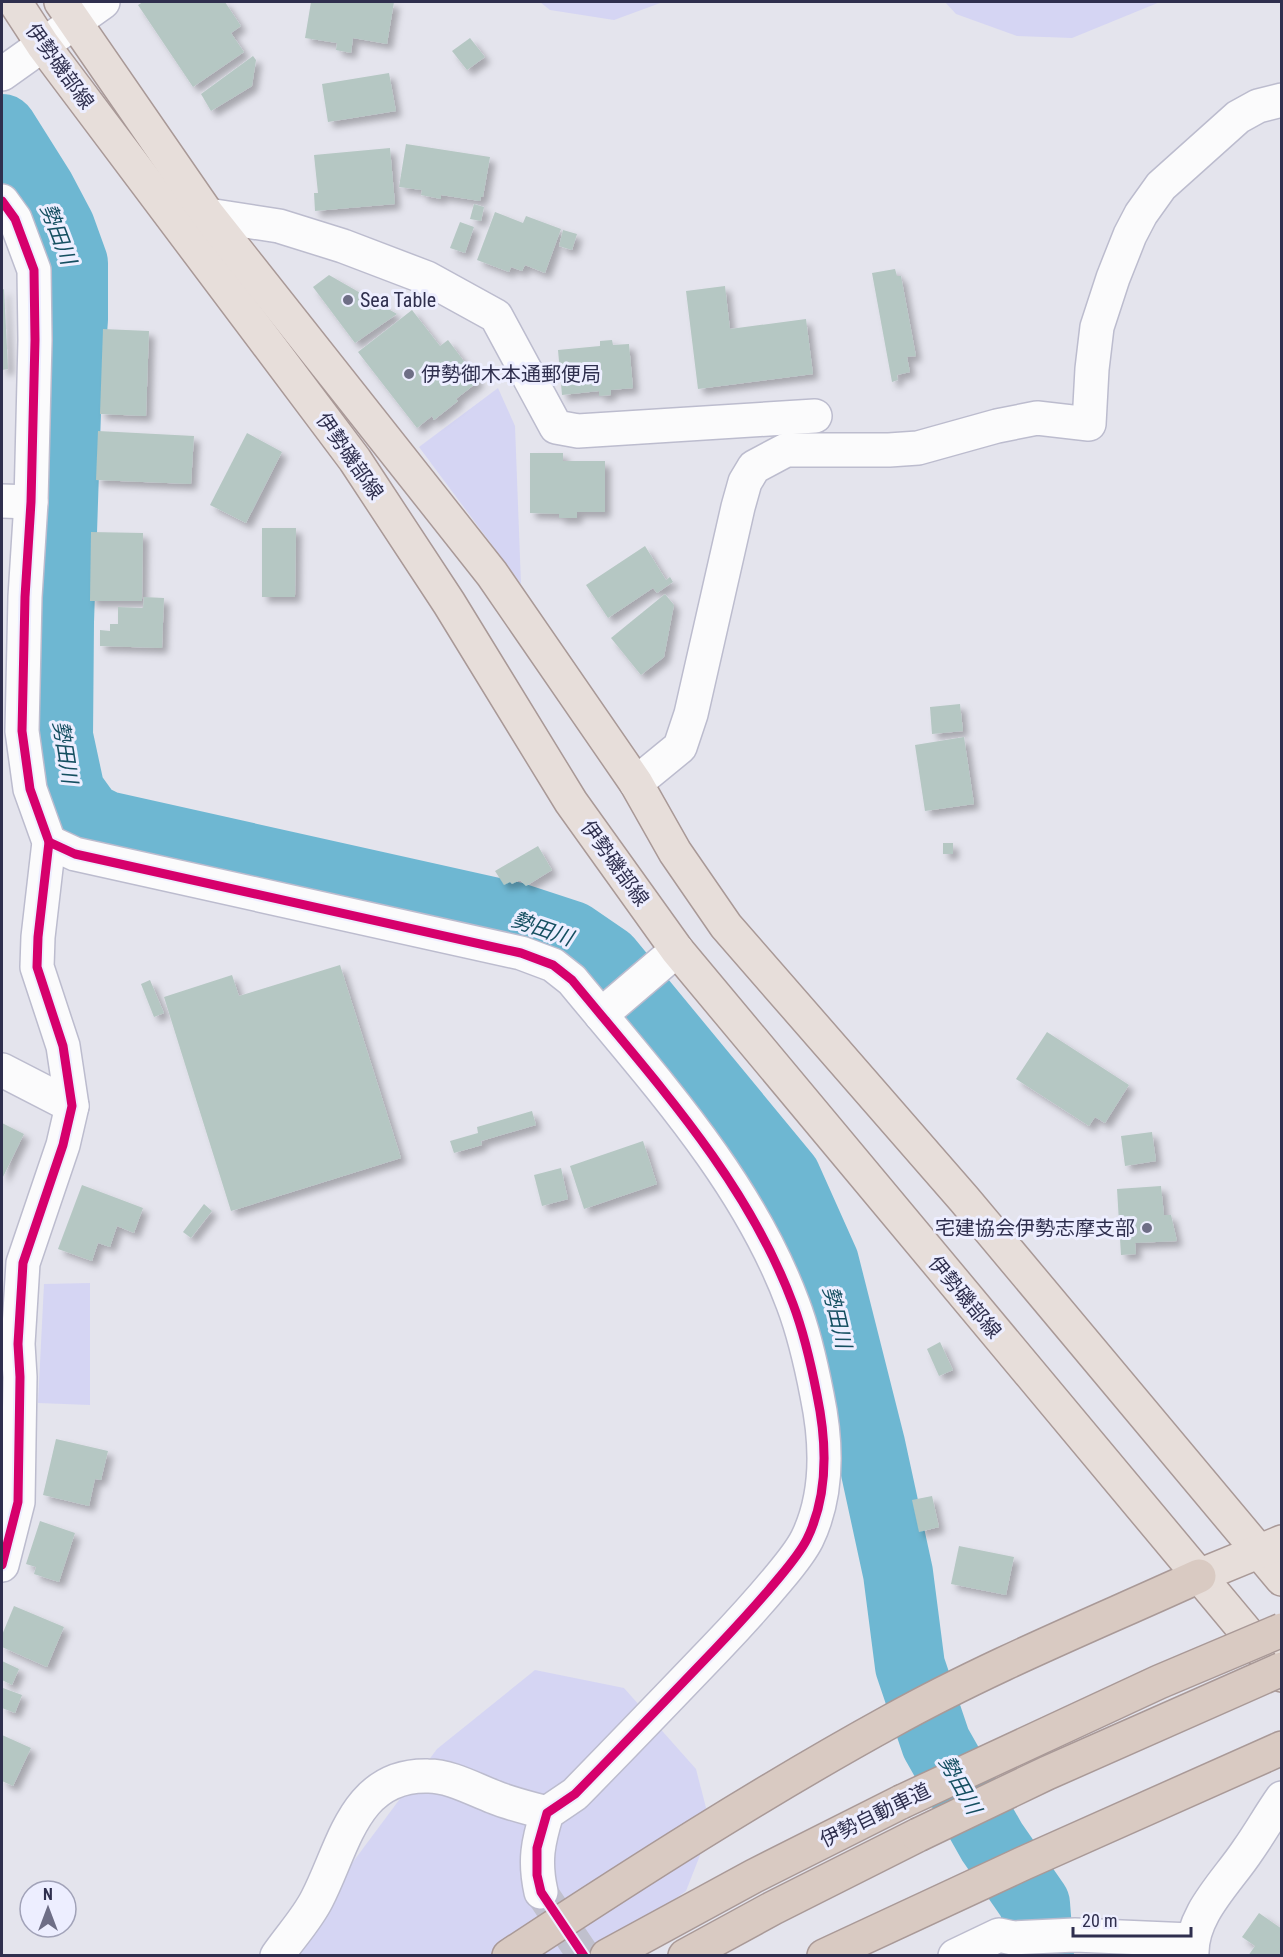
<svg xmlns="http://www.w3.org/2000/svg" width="1283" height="1957" font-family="'Roboto Condensed','Noto Sans JP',sans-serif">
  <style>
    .green { fill: #d5d5f3 }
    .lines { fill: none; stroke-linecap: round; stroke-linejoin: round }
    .river { stroke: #6eb7d2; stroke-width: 70 }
    .building { fill: #b5c7c3; filter: url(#shadow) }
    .minor-tunnel { stroke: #c0c0cd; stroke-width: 33; stroke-dasharray: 33 16; stroke-linecap: butt }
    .minor-casing { stroke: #bcbcce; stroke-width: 36 }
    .major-casing { stroke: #a99997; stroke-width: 36 }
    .highway-casing { stroke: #a99997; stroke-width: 36 }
    .minor { stroke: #fbfbfc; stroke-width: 33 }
    .major { stroke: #e7deda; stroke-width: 33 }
    .highway { stroke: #d9cac2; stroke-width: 33 }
    .highway-bridge-casing { stroke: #a99997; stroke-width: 36; stroke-linecap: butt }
    .highway-bridge { stroke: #d9cac2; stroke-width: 33 }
    .cycleway-casing { stroke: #edeeff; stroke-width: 13 }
    .cycleway { stroke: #d6006c; stroke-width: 9 }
    .poi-dot { fill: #6e6e86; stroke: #edeeff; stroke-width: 2 }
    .labels { text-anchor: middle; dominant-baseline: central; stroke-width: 6; stroke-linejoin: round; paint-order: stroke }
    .street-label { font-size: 20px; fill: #2f2f4e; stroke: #edeeff }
    .poi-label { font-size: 20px; fill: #2f2f4e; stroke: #edeeff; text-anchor: start }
    .water-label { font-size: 21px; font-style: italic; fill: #154f61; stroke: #edeeff }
  </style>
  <defs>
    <filter id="shadow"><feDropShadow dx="5.5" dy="5.5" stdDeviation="3" flood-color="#0004"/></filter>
  </defs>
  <rect width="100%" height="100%" fill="#e4e4ed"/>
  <g class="green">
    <polygon points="540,2 663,2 614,20 550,10"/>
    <polygon points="945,2 1160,2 1072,38 1017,36 956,14"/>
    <polygon points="498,388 515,426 521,584 419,447"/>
    <polygon points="90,1283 90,1405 38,1403 44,1284"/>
    <polygon points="535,1670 624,1688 696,1769 711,1827 686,1891 620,1939 591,1955 292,1956 312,1917 437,1749"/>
  </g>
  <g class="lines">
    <polyline class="river" points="2,129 41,191 60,227 73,263 73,319 66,412 59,622 58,736 70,792 88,817 106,826 514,917 572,936 607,960 786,1177 824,1262 870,1444 898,1573 910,1666 936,1743 992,1842 1035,1904 1039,1956"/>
  </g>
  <g class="building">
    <polygon points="143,2 225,2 241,26 231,33 244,52 193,87 138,5"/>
    <polygon points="311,2 394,2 387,44 353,38 351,53 336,50 337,43 305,38"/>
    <polygon points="470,38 485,57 467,70 452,51"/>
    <polygon points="253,56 256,60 252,86 211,111 201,94"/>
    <polygon points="389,73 396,111 328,122 322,84"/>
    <polygon points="406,144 490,157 483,197 481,197 480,201 441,195 441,199 421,195 422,190 399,187"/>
    <polygon points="390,148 395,204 315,211 314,193 318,193 314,155"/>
    <polygon points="474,204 484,207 481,221 470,219"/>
    <polygon points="495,212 523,223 526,216 561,229 545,273 525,265 522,271 511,267 509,272 477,260"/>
    <polygon points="460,222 474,227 465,253 450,248"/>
    <polygon points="563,230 577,234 572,250 559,246"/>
    <polygon points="895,269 897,276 901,276 916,356 907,357 910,372 897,375 898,380 892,382 872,273"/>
    <polygon points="329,275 397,314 355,343 313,287"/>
    <polygon points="725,286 730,329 806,319 813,374 698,389 686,291"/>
    <polygon points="4,289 8,369 2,370 2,290"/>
    <polygon points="412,310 440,346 448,340 479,381 456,399 458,401 434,420 432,416 417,428 358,352"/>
    <polygon points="103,329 149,331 146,416 100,414"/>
    <polygon points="612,340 613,345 629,344 633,388 611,390 611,395 599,396 599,391 562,395 558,350 600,346 600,341"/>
    <polygon points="98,431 194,436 191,484 96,480"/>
    <polygon points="247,433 282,452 246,523 210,505"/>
    <polygon points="530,453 563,453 563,461 605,461 605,512 577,512 577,518 559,518 559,514 530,513"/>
    <polygon points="262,528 296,528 295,597 262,597"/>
    <polygon points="91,532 143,533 142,601 90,601"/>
    <polygon points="645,546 666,580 670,577 673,582 657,593 653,588 608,618 586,585"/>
    <polygon points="665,594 674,605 664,657 641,675 611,638"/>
    <polygon points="144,597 164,598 162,648 100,646 100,630 110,631 110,624 118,624 118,607 143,608"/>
    <polygon points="960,704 963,731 932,734 930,707"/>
    <polygon points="964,737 974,804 925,811 915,745"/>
    <rect x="943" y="843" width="10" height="11"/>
    <polygon points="538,846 552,870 526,886 520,880 512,884 510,882 504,885 495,871"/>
    <polygon points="340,965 401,1158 231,1211 164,997 232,975 239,996"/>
    <polygon points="150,980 164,1013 154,1017 141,984"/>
    <polygon points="1047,1032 1129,1085 1105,1123 1095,1117 1089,1126 1016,1079"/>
    <polygon points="532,1111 536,1125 481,1141 482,1145 454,1153 450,1141 478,1133 477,1127"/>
    <polygon points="2,1123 24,1134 2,1179"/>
    <polygon points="1152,1132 1156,1161 1125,1166 1121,1136"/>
    <polygon points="643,1141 657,1184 584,1209 570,1166"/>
    <polygon points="561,1168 568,1199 542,1206 534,1175"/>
    <polygon points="82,1185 143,1208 134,1233 117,1226 110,1247 98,1243 92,1261 58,1249"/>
    <polygon points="1161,1186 1164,1215 1171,1215 1177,1241 1135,1243 1136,1254 1121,1255 1117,1189"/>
    <polygon points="204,1204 212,1211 191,1238 183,1232"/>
    <polygon points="940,1342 953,1370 939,1376 927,1349"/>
    <polygon points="56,1439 108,1451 101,1480 95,1479 89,1506 43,1495"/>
    <polygon points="932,1496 939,1527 919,1532 912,1500"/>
    <polygon points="40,1521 75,1533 59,1582 34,1574 36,1567 26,1564"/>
    <polygon points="959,1546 1014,1557 1006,1595 951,1584"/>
    <polygon points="14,1606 64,1627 47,1667 2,1647 2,1635"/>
    <polygon points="2,1661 19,1669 12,1685 2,1680"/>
    <polygon points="3,1688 22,1695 15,1713 2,1708"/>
    <polygon points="2,1735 31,1748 13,1786 2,1781"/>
    <polygon points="1259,1913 1282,1929 1282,1956 1248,1956 1255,1946 1242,1937"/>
  </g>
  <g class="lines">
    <polyline class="minor-tunnel" points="541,1892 584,1956"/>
    <g class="minor-casing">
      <g id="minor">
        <polyline points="2,74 103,2"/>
        <polyline points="2,201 15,219 34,270 35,340 31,502 25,597 22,731 30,789 49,842 38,937 37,967 63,1046 72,1106 63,1145 23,1263 18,1344 20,1377 18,1502 2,1565"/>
        <polyline points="208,215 279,226 343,246 427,278 496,316 556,427 578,431 815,416"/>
        <polyline points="2,501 31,502"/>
        <polyline points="636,783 680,747 691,714 738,507 745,482 754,467 786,450 889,450 918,448 997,426 1037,418 1089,424 1092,369 1097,327 1113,278 1130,235 1141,214 1161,186 1238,117 1258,106 1282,100"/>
        <path d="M49,842L75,854L521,953L553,965L572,980C655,1081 747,1180 793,1304C804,1333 811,1364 817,1395C827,1443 829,1494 807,1539C800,1553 788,1567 778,1579C758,1603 737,1626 715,1649C669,1697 622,1746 575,1794L547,1813C538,1842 534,1861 541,1892"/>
        <polyline points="601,1015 677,950"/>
        <polyline points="2,1070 72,1106"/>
        <path d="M277,1956C290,1937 307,1919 317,1899C344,1847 354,1774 428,1776C450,1776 473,1789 494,1797C511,1804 529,1808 547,1813"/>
        <polyline points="955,1956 999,1935 1013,1938 1075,1935 1191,1940"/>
        <path d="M1192,1956C1190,1915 1227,1882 1248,1850C1260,1833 1270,1815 1282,1798"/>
      </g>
    </g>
    <g class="major-casing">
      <g id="major">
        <polyline points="15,2 43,45 355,460 449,603 571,802 677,950 1282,1675"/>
        <polyline points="61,2 208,215 492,574 636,783 675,852 726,926 964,1199 1282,1579"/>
        <polyline points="1199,1576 1282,1542"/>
      </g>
    </g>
    <g class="highway-casing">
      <g id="highway">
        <path d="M509,1956C634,1874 760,1793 891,1721C990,1666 1096,1623 1199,1576"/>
        <polyline points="607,1956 754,1876 901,1802"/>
        <polyline points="685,1956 773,1908 918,1835"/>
        <polyline points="824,1956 1024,1863 1282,1748"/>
      </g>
    </g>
    <use href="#minor" class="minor"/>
    <use href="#major" class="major"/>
    <use href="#highway" class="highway"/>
    <g class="highway-bridge-casing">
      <g id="highway-bridge">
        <polyline points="901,1802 1159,1682 1282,1630"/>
        <polyline points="918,1835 1047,1773 1282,1669"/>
      </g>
    </g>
    <use href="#highway-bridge" class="highway-bridge"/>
    <g class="cycleway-casing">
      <g id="cycleway">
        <polyline points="2,201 15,219 34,270 35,340 31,502 25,597 22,731 30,789 49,842 38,937 37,967 63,1046 72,1106 63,1145 23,1263 18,1344 20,1377 18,1502 2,1565"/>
        <path d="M49,842L75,854L521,953L553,965L572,980C655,1081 747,1180 793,1304C804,1333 811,1364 817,1395C827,1443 829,1494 807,1539C800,1553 788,1567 778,1579C758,1603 737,1626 715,1649C669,1697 622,1746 575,1794L547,1813L537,1848V1875L541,1892L584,1956"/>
      </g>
    </g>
    <use href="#cycleway" class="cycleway"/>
  </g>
  <g class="poi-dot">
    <circle cx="348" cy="300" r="6"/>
    <circle cx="409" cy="374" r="6"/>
    <circle cx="1147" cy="1228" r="6"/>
  </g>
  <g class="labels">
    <g class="street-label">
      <text transform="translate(60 66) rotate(54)">伊勢磯部線</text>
      <text transform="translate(350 456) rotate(55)">伊勢磯部線</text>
      <text transform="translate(615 863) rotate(54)">伊勢磯部線</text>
      <text transform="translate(965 1297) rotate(50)">伊勢磯部線</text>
      <text transform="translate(875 1815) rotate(-26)">伊勢自動車道</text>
    </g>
    <g class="poi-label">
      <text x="360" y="300">Sea Table</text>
      <text x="421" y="374">伊勢御木本通郵便局</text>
      <text x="1135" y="1228" text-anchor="end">宅建協会伊勢志摩支部</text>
    </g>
    <g class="water-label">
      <text transform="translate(58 234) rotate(69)">勢田川</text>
      <text transform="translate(65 752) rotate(81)">勢田川</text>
      <text transform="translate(542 929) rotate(19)">勢田川</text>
      <text transform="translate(837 1317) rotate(77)">勢田川</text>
      <text transform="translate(960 1785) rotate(61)">勢田川</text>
    </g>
  </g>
  <rect width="1283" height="1957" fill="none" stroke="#2f2f4e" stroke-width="6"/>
  <g transform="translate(48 1909)"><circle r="28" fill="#edeeff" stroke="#a1a2b8" stroke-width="1.5"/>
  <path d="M0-4.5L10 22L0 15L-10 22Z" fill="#6e6e86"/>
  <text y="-9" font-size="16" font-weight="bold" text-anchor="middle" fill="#2f2f4e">N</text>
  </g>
  <path d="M1073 1927v9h118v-9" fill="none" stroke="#2f2f4e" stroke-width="3"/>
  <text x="1082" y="1927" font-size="18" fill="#2f2f4e" stroke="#edeeff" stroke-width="4.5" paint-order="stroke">20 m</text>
</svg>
